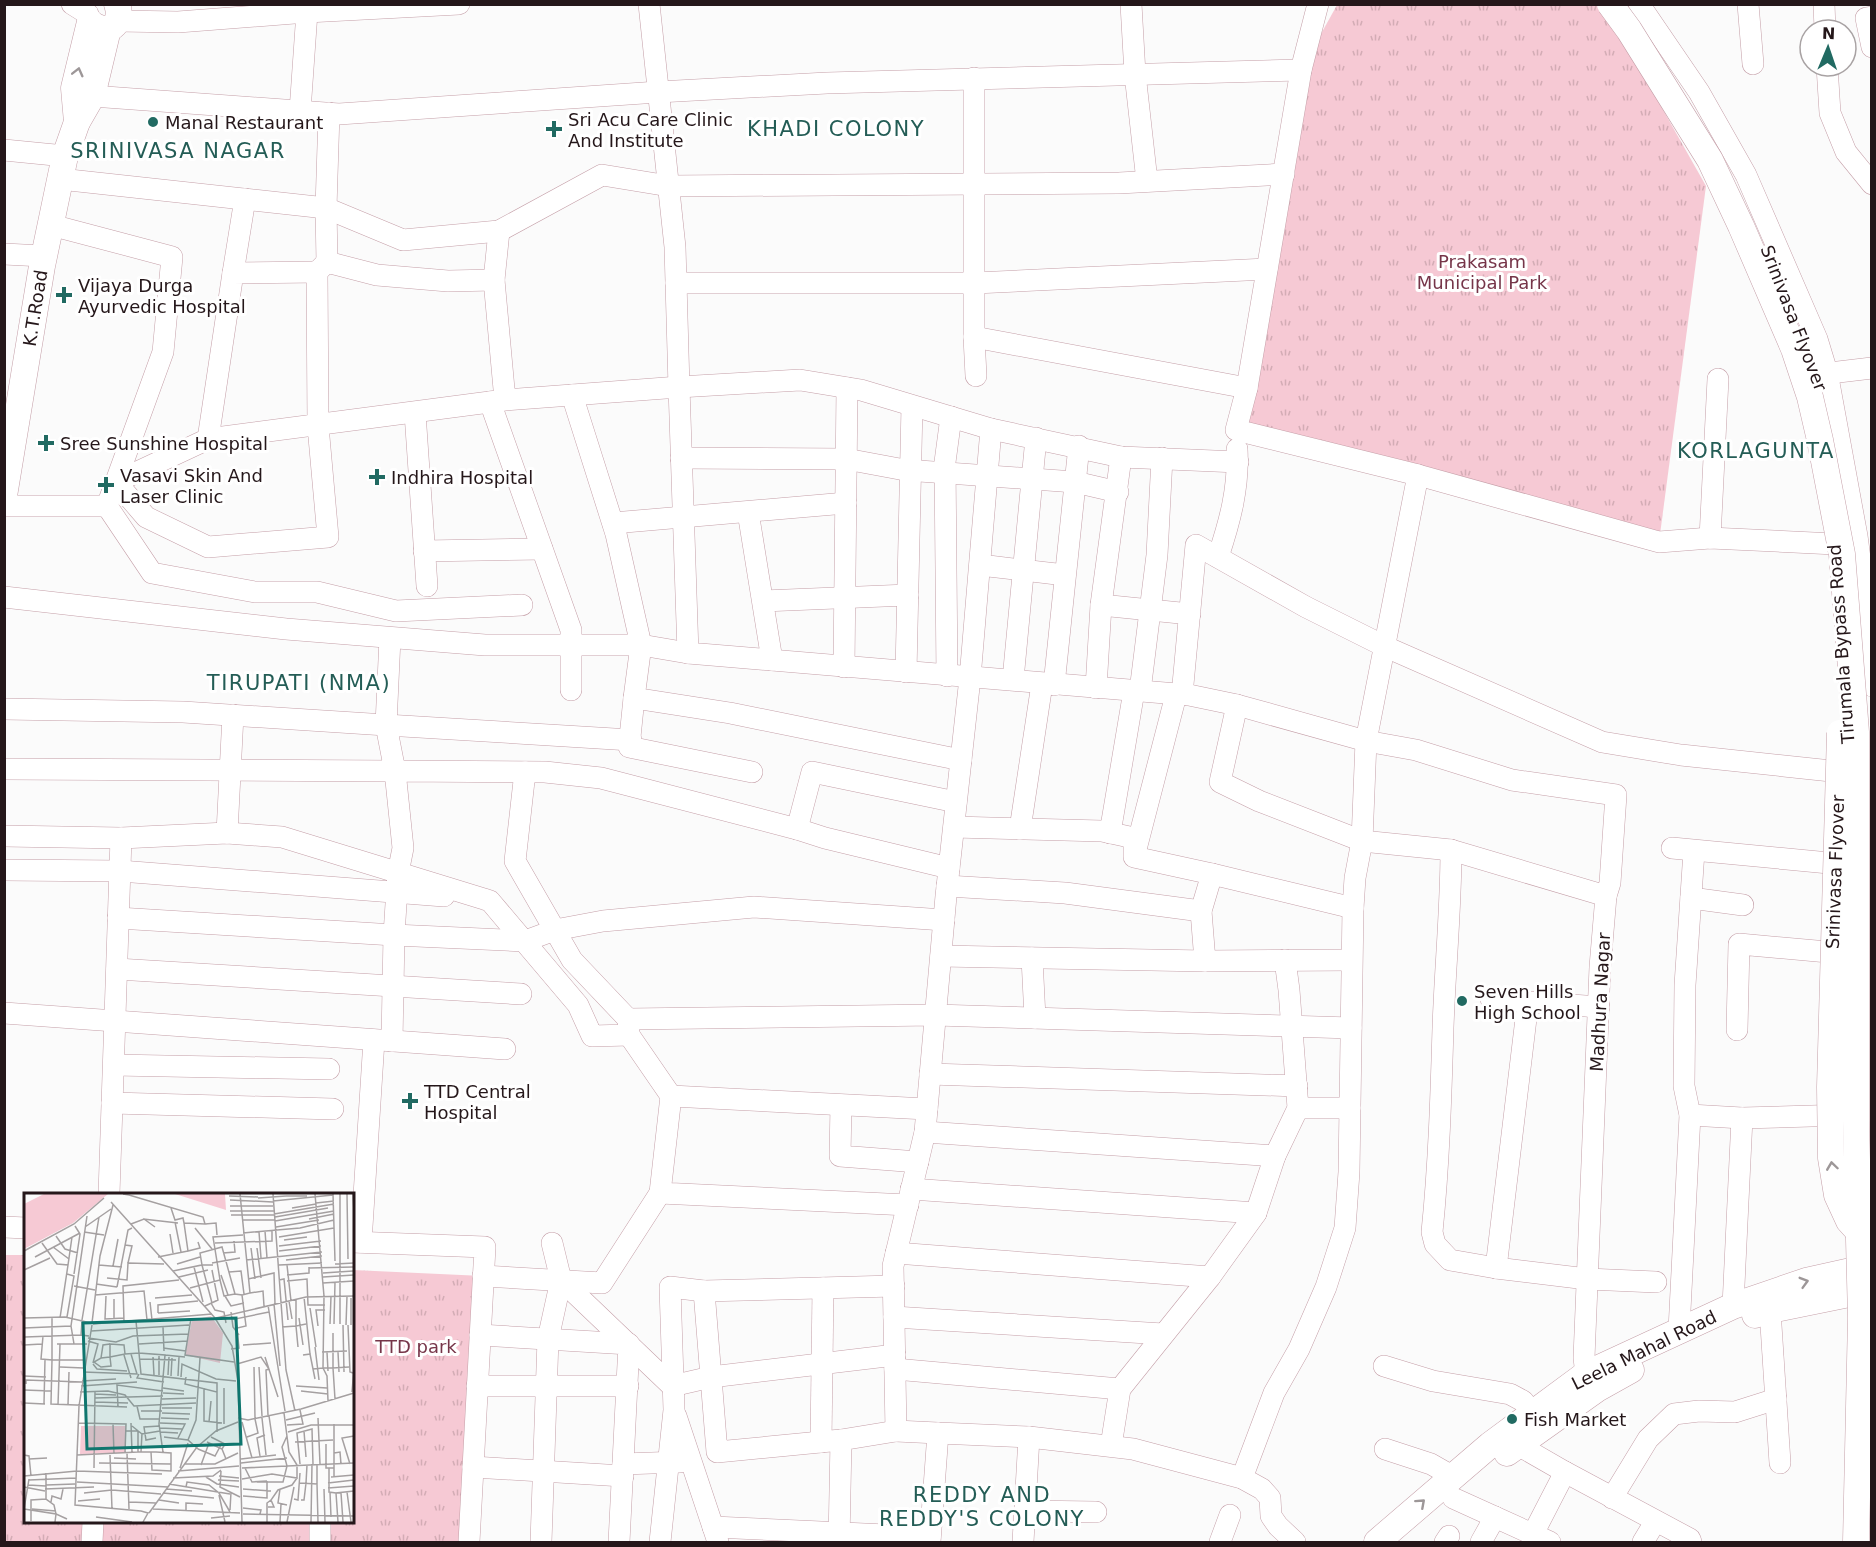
<svg xmlns="http://www.w3.org/2000/svg" width="1876" height="1547" font-family="'DejaVu Sans',sans-serif">
  <style>
    .park { fill: url(#park-tufts) }
    .lines { fill: none; stroke-linecap: round; stroke-linejoin: round }
    .minor-casing { stroke: #c59fa8; stroke-width: 22 }
    .major-casing { stroke: #c59fa8; stroke-width: 27 }
    .minor { stroke: #fff; stroke-width: 21 }
    .major { stroke: #fff; stroke-width: 26 }
    .major-bridge-casing { stroke: #c59fa8; stroke-width: 27; stroke-linecap: butt }
    .major-bridge { stroke: #fff; stroke-width: 26 }
    .oneway { stroke: #9d9798 }
    .poi-dot { fill: #216a62; stroke: #fff; stroke-width: 2 }
    .labels { text-anchor: middle; dominant-baseline: central; stroke-width: 6; stroke-linejoin: round; paint-order: stroke }
    .poi-label { font-size: 18px; fill: #25171a; stroke: #fff; text-anchor: start }
    .park-label { font-size: 18px; fill: #763549; stroke: #fff }
    .street-label { font-size: 18px; fill: #25171a; stroke: #fff }
    .quarter-label { font-size: 21px; letter-spacing: 1.5px; fill: #245d56; stroke: #fff }
    .inset-road { fill: none; stroke: #a5a0a1; stroke-width: 1.5 }
    .view { fill: #0f766e; fill-opacity: 0.15; stroke: #0f766e; stroke-width: 3 }
    .inset-edge { fill: none; stroke: #25171a; stroke-width: 3 }
  </style>
  <defs>
    <pattern id="park-tufts" width="24" height="20" patternUnits="userSpaceOnUse" patternTransform="scale(1.5)"><rect width="24" height="20" fill="#f6c9d4"/><path d="M3 7l-1-3M5 7V3M7 7l1-3M15 17l-1-3M17 17v-4M19 17l1-3" fill="none" stroke="#d3acb5"/></pattern>
  </defs>
  <rect width="100%" height="100%" fill="#fbfbfb"/>
  <g class="park">
    <polygon points="1337,5 1597,5 1649,85 1706,186 1659,542 1236,430 1301,70"/>
    <polygon points="5,1255 25,1255 26,1522 352,1522 353,1270 483,1276 469,1542 5,1542"/>
  </g>
  <g class="lines">
    <g class="minor-casing">
      <g id="minor">
        <polyline points="72,4 88,14"/>
        <polyline points="649,4 675,247 679,387 800,380 861,390 991,429 970,678 946,896 925,1132 893,1266 896,1431 938,1433 930,1542"/>
        <polyline points="1131,4 1135,74 1147,181"/>
        <polyline points="1318,4 1301,70 1247,388 1236,430 1418,475 1659,542 1710,538 1835,544"/>
        <polyline points="1639,4 1699,92 1746,175 1817,339 1827,372 1857,536 1866,603 1872,686"/>
        <polyline points="1748,4 1753,64"/>
        <polyline points="1824,4 1825,30"/>
        <polyline points="1872,17 1866,18 1872,47"/>
        <polyline points="119,21 178,22 307,12 459,4"/>
        <polyline points="1827,66 1830,113 1846,152 1872,184"/>
        <polyline points="974,78 974,337 976,376"/>
        <polyline points="92,96 339,114 658,92 827,83 1301,70"/>
        <polyline points="300,111 307,12"/>
        <polyline points="4,150 65,156"/>
        <polyline points="60,179 326,208 403,240 499,231 602,175 669,186 1119,183 1284,174"/>
        <polyline points="4,254 43,256"/>
        <polyline points="327,262 326,208 329,113"/>
        <polyline points="233,273 245,199"/>
        <polyline points="494,280 499,231"/>
        <polyline points="676,283 975,283 1267,269"/>
        <polyline points="974,337 1247,388"/>
        <polyline points="1813,375 1872,368"/>
        <polyline points="505,400 494,280 448,281 377,275 327,262 317,272 318,426 328,537 208,547 146,517 116,482 208,439 505,400 679,387 688,653 1189,695 1237,705 1366,741 1416,750 1512,780 1616,795 1610,883 1606,896"/>
        <polyline points="490,402 571,630 571,690"/>
        <polyline points="415,413 427,586"/>
        <polyline points="991,429 1121,457 1238,462"/>
        <polyline points="208,439 233,273 317,272"/>
        <polyline points="681,458 846,459 905,470 1075,482 1118,492"/>
        <polyline points="4,506 107,506 163,352 172,257 51,225"/>
        <polyline points="107,506 152,573 255,592 317,592 396,611 522,605"/>
        <polyline points="748,512 772,660"/>
        <polyline points="613,523 846,503"/>
        <polyline points="1710,538 1718,379"/>
        <polyline points="424,551 542,549"/>
        <path d="M1218,557C1230,521 1239,488 1237,449"/>
        <polyline points="980,565 1065,575"/>
        <polyline points="4,597 286,629 485,645 641,645 616,534 572,395"/>
        <polyline points="763,601 908,595"/>
        <polyline points="1101,605 1190,614"/>
        <polyline points="688,653 641,645 634,698 730,713 961,760"/>
        <polyline points="844,667 847,388"/>
        <polyline points="1014,669 1036,438"/>
        <polyline points="906,672 912,406"/>
        <polyline points="947,676 945,462 951,417"/>
        <polyline points="1054,685 1079,446"/>
        <polyline points="1096,688 1101,605 1121,457"/>
        <polyline points="1140,691 1157,555 1162,458"/>
        <polyline points="1182,695 1196,545 1306,607 1386,647 1602,742 1681,755 1850,773"/>
        <polyline points="634,698 629,747 752,772"/>
        <polyline points="1237,705 1220,782 1259,801 1362,841 1451,850 1606,896 1600,967 1584,1358 1586,1374 1595,1386"/>
        <polyline points="4,709 183,712 386,725 390,638"/>
        <polyline points="4,769 395,771 386,725 631,740"/>
        <polyline points="954,827 1102,831 1134,838 1134,857 1212,874"/>
        <polyline points="797,829 812,772 956,802"/>
        <polyline points="1020,829 1042,684"/>
        <polyline points="227,833 233,715"/>
        <polyline points="1110,833 1134,691"/>
        <polyline points="4,836 121,838 227,833 282,837 484,899 490,901 578,1005 592,1036 629,1035 628,1019 572,960 515,861 525,772"/>
        <polyline points="1672,848 1850,865"/>
        <path d="M1451,850C1451,909 1445,968 1443,1028C1441,1096 1439,1164 1432,1232L1435,1244L1450,1260L1496,1268L1587,1279L1656,1282"/>
        <polyline points="1135,853 1176,695"/>
        <polyline points="4,870 120,871 444,896"/>
        <polyline points="947,886 1065,893 1201,911"/>
        <polyline points="1691,898 1743,905"/>
        <polyline points="118,918 394,935 525,941 555,930 603,921 754,907 944,920"/>
        <polyline points="941,956 1205,961 1351,960"/>
        <polyline points="1032,958 1035,1018"/>
        <polyline points="1205,961 1201,911 1212,874 1353,908"/>
        <polyline points="117,969 521,994"/>
        <polyline points="1491,999 1599,1007"/>
        <polyline points="4,1013 505,1049"/>
        <polyline points="628,1019 935,1015 1351,1028"/>
        <polyline points="1737,1030 1739,944 1850,954"/>
        <polyline points="629,1035 671,1096 660,1193 908,1205"/>
        <polyline points="392,1041 394,935 398,873 403,848 395,771 545,772 601,778 797,829 825,838 949,868"/>
        <polyline points="114,1065 329,1069"/>
        <polyline points="930,1074 1297,1086"/>
        <polyline points="671,1096 927,1109"/>
        <polyline points="112,1103 333,1109"/>
        <polyline points="841,1105 840,1156 918,1162"/>
        <polyline points="1298,1108 1350,1108"/>
        <polyline points="1690,1115 1742,1118 1845,1115"/>
        <polyline points="925,1132 1275,1156"/>
        <polyline points="911,1189 1256,1213"/>
        <polyline points="109,1194 121,838"/>
        <polyline points="4,1227 26,1228"/>
        <polyline points="352,1242 485,1247 469,1542"/>
        <polyline points="361,1242 374,1040"/>
        <polyline points="896,1253 1210,1277 1120,1389 1111,1446"/>
        <polyline points="1496,1268 1528,1002"/>
        <polyline points="483,1276 602,1283 660,1193"/>
        <polyline points="1210,1277 1256,1213 1275,1156 1298,1108 1289,990 1285,960"/>
        <polyline points="561,1280 672,1386 711,1377 895,1355"/>
        <polyline points="1733,1306 1742,1118"/>
        <polyline points="1770,1310 1780,1463"/>
        <polyline points="894,1317 1163,1334"/>
        <polyline points="1679,1330 1690,1115 1684,1086 1685,985 1694,851"/>
        <polyline points="480,1335 629,1344 619,1542"/>
        <polyline points="1384,1366 1433,1381 1510,1394 1523,1401 1532,1412"/>
        <polyline points="895,1369 1120,1389"/>
        <polyline points="477,1386 628,1386"/>
        <polyline points="676,1416 718,1542"/>
        <polyline points="938,1433 1029,1437 1133,1449 1242,1478 1262,1489 1270,1498 1271,1516 1278,1526 1295,1542"/>
        <polyline points="841,1440 717,1452 704,1291 894,1286"/>
        <polyline points="821,1442 823,1288"/>
        <polyline points="1518,1445 1565,1472 1690,1539 1691,1542"/>
        <polyline points="1385,1449 1431,1464 1452,1476"/>
        <polyline points="623,1464 680,1462"/>
        <polyline points="473,1467 623,1476"/>
        <polyline points="1242,1478 1274,1393 1299,1349 1326,1287 1345,1228 1349,1172 1353,908 1355,878 1362,841 1366,741 1418,475"/>
        <polyline points="1453,1498 1550,1542"/>
        <polyline points="1612,1498 1648,1439 1674,1414 1699,1411 1735,1412 1776,1399"/>
        <polyline points="1025,1511 1096,1512"/>
        <polyline points="713,1527 930,1537"/>
        <polyline points="1533,1534 1565,1472"/>
        <polyline points="92,1542 93,1522"/>
        <polyline points="320,1542 320,1522"/>
        <polyline points="541,1542 548,1339 561,1280 552,1243"/>
        <polyline points="660,1542 674,1410 670,1287 704,1291"/>
        <polyline points="839,1542 841,1440 896,1431"/>
        <polyline points="1023,1542 1029,1437"/>
        <polyline points="1220,1542 1230,1515"/>
        <polyline points="1445,1542 1449,1536"/>
        <polyline points="1481,1542 1495,1517"/>
        <polyline points="1643,1542 1655,1522"/>
      </g>
    </g>
    <g class="major-casing">
      <g id="major">
        <path d="M95,26C112,35 123,21 117,4"/>
        <polyline points="77,122 74,88 90,22"/>
        <polyline points="4,496 42,266 65,156 77,122 92,96 108,29"/>
        <polyline points="1755,1315 1770,1310 1854,1293"/>
        <polyline points="1507,1453 1597,1389 1631,1370"/>
        <polyline points="1377,1542 1490,1445 1586,1374 1733,1306 1806,1281 1851,1271"/>
        <polyline points="1869,1542 1872,1463"/>
      </g>
    </g>
    <use href="#minor" class="minor"/>
    <use href="#major" class="major"/>
    <g class="major-bridge-casing">
      <g id="major-bridge">
        <polyline points="1610,4 1629,30 1710,160 1741,226 1794,349 1810,397 1820,440 1842,554 1856,732 1856,1121 1861,1318 1856,1542"/>
        <polyline points="1840,733 1830,1087 1831,1158 1837,1195 1849,1221 1859,1232"/>
      </g>
    </g>
    <use href="#major-bridge" class="major-bridge"/>
  </g>
  <defs><path id="oneway-chevron" d="M-2-3.5L2.5 0L-2 3.5" fill="none" stroke-width="1.6" stroke-linecap="round" stroke-linejoin="round" transform="scale(1.5)"/></defs>
  <g class="oneway">
    <use href="#oneway-chevron" transform="translate(78 72) rotate(-76)"/>
    <use href="#oneway-chevron" transform="translate(1832 1166) rotate(-98)"/>
    <use href="#oneway-chevron" transform="translate(1804 1282) rotate(-16)"/>
    <use href="#oneway-chevron" transform="translate(1421 1503) rotate(-42)"/>
  </g>
  <g class="poi-dot">
    <circle cx="153" cy="122" r="6"/>
    <path d="M551 120h6v6h6v6h-6v6h-6v-6h-6v-6h6z"/>
    <path d="M61 286h6v6h6v6h-6v6h-6v-6h-6v-6h6z"/>
    <path d="M43 434h6v6h6v6h-6v6h-6v-6h-6v-6h6z"/>
    <path d="M374 468h6v6h6v6h-6v6h-6v-6h-6v-6h6z"/>
    <path d="M103 476h6v6h6v6h-6v6h-6v-6h-6v-6h6z"/>
    <circle cx="1462" cy="1001" r="6"/>
    <path d="M407 1092h6v6h6v6h-6v6h-6v-6h-6v-6h6z"/>
    <circle cx="1512" cy="1419" r="6"/>
  </g>
  <g class="labels">
    <g class="poi-label">
      <text x="568" y="119">Sri Acu Care Clinic<tspan x="568" dy="21">And Institute</tspan></text>
      <text x="165" y="122">Manal Restaurant</text>
      <text x="78" y="285">Vijaya Durga<tspan x="78" dy="21">Ayurvedic Hospital</tspan></text>
      <text x="60" y="443">Sree Sunshine Hospital</text>
      <text x="120" y="475">Vasavi Skin And<tspan x="120" dy="21">Laser Clinic</tspan></text>
      <text x="391" y="477">Indhira Hospital</text>
      <text x="1474" y="991">Seven Hills<tspan x="1474" dy="21">High School</tspan></text>
      <text x="424" y="1091">TTD Central<tspan x="424" dy="21">Hospital</tspan></text>
      <text x="1524" y="1419">Fish Market</text>
    </g>
    <g class="park-label">
      <text x="1482" y="261">Prakasam<tspan x="1482" dy="21">Municipal Park</tspan></text>
      <text x="416" y="1346">TTD park</text>
    </g>
    <g class="street-label">
      <text transform="translate(35 308) rotate(-81)">K.T.Road</text>
      <text transform="translate(1794 318) rotate(69)">Srinivasa Flyover</text>
      <text transform="translate(1841 644) rotate(-94)">Tirumala Bypass Road</text>
      <text transform="translate(1835 872) rotate(-88)">Srinivasa Flyover</text>
      <text transform="translate(1600 1002) rotate(-87)">Madhura Nagar</text>
      <text transform="translate(1644 1350) rotate(-26)">Leela Mahal Road</text>
    </g>
    <g class="quarter-label">
      <text x="836" y="129">KHADI COLONY</text>
      <text x="178" y="151">SRINIVASA NAGAR</text>
      <text x="1756" y="451">KORLAGUNTA</text>
      <text x="299" y="683">TIRUPATI (NMA)</text>
      <text x="982" y="1495">REDDY AND<tspan x="982" dy="24">REDDY'S COLONY</tspan></text>
    </g>
  </g>
  <g transform="translate(24 1193)">
    <rect width="330" height="330" fill="#fbfbfb"/>
    <path d="M151,1H201L202,17Z" fill="#f6c9d4"/>
    <path d="M20,1H84L49,30L0,56V11ZM187,123L199,140L196,170L161,162L168,127ZM57,233H102L101,260L56,261Z" fill="#f6c9d4"/>
    <path class="inset-road" d="M99,1L105,2L179,24L181,31L160,30L159,25L151,27L147,15M249,1L262,177L271,218M291,1L300,103L299,175H309L311,206M309,1L311,68M323,1L324,66M329,1L330,19M205,3L234,4M262,3H283M234,5L262,3M206,7L249,9M249,8L309,2M87,9L191,125L208,153L214,188L218,329M292,10L310,8M206,13H249M268,15L292,11M206,18H250M250,21L310,11M207,22H250M251,24L304,15M119,26L154,30M285,26L310,21M218,27H251M251,28L310,18M151,29L157,59M160,30L164,58L176,55L174,49M107,31L120,26L131,34M181,31L192,30L193,42M61,34L87,16M252,34L295,27M171,35L188,56M241,38L243,65M60,39L80,42M235,39L237,65M219,40L276,35L310,27M146,41L149,60M32,43L41,56L54,60M255,44L310,35M260,47L283,44M18,50L33,71L44,72L36,125M191,50L248,48V38M101,52L108,53L104,70M255,53L297,48M29,54L45,66M227,55L231,86M233,55L237,85M0,58L50,31L80,5M255,58L297,53M199,60L211,59L210,48M11,64L56,40M134,64L164,58M222,67L298,59M262,67L298,63M188,70L216,65M153,71L176,64M311,71L330,70M44,72L48,44M75,72L98,74M189,72H178L176,60L198,54L211,101L218,102M255,72L298,70M263,72L267,108M89,73L94,46M170,74L179,109M285,75L330,74M0,77L26,65M149,78L178,72L188,110M205,79L217,78L220,101M299,80L329,78M50,81L56,41L51,33M197,82L204,102M263,82L285,80V74M155,84L184,77M299,84L330,82M83,85L103,87L104,70L140,71M224,86L250,80L251,111M196,87L200,103L211,101M255,87L260,86L264,127M263,88L283,86L284,112H301M299,90L330,88M72,91L93,94M50,93L71,97M93,94L104,37L108,35M166,95L196,87L189,44L219,42M226,100L239,98L240,113M71,102L120,98L123,127M82,103L81,126L100,125M201,103L207,113L220,110M131,105L168,102M265,108L268,126M126,109L128,127M187,110L191,117L200,119L202,130M250,111L256,173M244,112L261,218M181,113L194,107L188,77M286,115L292,154M207,119L209,134L215,142M134,120V112L174,108M134,120L166,118M28,124V143L57,142M43,124L50,83L43,81M0,125L41,124L67,130M90,125V106M167,125L161,162L210,169M192,125L282,104L330,103M275,125L279,152M58,127L75,24M58,128L57,142L65,143M112,128L115,160L141,162L135,231L139,259M100,129L99,93L155,87M68,130L76,63L89,12M69,131L188,121M306,131L307,103M310,131L311,89M316,131V1M68,132L55,213L51,312L117,318L124,320L119,329M319,132L320,179M322,132L323,103M324,132L326,179L329,180M327,132V105M294,133L292,117H301M139,134L140,158M258,134L272,133V106M0,135L47,133M213,135L211,126L245,119M67,138L165,132M309,140V175L325,174M19,143L17,166L28,167L27,211L103,214M1,144L28,143V167H61M64,145L92,149L109,143L164,141M64,148L74,151L69,170M33,151H63M50,151L47,133L63,23M115,151L163,148M0,152L18,151M219,152L247,150M274,154L272,133L282,131M291,154L295,187M139,155L162,158M207,156L215,155L213,135L222,133L218,102L226,100L216,1M298,159L323,158M303,159L304,178M314,159L315,179M101,161L100,152L86,151V164L87,173L77,174L70,169L77,165L86,164L101,161L115,160L117,181L193,190V199M286,161L291,186M100,162L107,185M141,162L161,164M279,162L286,161L280,104M135,163V182M129,164L130,182M241,164L254,204M77,165L79,152L86,151M116,166L152,167M69,171L73,176L103,178M213,171L237,164L245,176L242,177L244,222M36,174L60,175M230,174L231,225M235,174L238,223M289,176L299,175L303,183L304,208M59,179L113,181L107,161M115,181L113,185L140,189M144,182L145,164M0,183L22,184M147,183L148,165M154,183L155,164M157,184L158,171L192,186L212,188M162,184L161,191L193,199V239M58,188L92,186M2,191V187L58,189M57,193L113,189M272,193L303,195M139,195L160,198M180,195V228L198,230M200,195V231M0,197L27,198M277,198L304,201M56,199L84,198L101,202L110,213L172,210M328,199L330,175M139,200L160,201M71,201L92,202M71,205L139,203M138,206L172,205M71,209L104,210M0,210L21,211M20,211L21,166M34,212L36,151M44,212L45,179M113,213L116,226H136M94,214L93,192L139,198M138,215H168M117,218H138M138,220L166,221M260,220L265,259L273,272M245,223L249,250M137,225L165,226M214,225L224,227L277,216L330,200M238,225L242,262M294,225L296,271M262,227L291,220M185,229L187,208M218,229L228,265M55,230L102,231L101,260M107,230L108,259M136,230L161,231L154,245M89,231L90,261M310,231V284M263,232L279,231L276,217M108,233L118,241L136,238M136,235L158,236M102,238H114V259M280,238L282,264M136,239L154,240M264,239L287,232H330M140,244L164,247L174,256M187,244L201,251L198,256M223,244L234,240L231,226M132,245L122,247L120,234L136,233M164,247L172,227L176,165M183,249L198,256L202,266M271,249L309,247M302,251V275H310M174,256L191,263L198,250M117,259L118,240M103,260L105,316M310,260L316,259L317,271M0,262L5,263L7,283M53,262L114,259H132L147,260V278L128,277L127,259M86,262L88,316M236,263L233,245L241,242M90,265L112,266M5,266L23,265M217,266L252,262M75,270L147,271M217,270L263,265M160,271H191L214,260M276,271L273,240L288,236L289,271M326,271L318,245L330,243M177,272L185,250M70,275L71,198M156,275L164,250M218,275L330,270M221,275L228,289L243,288M305,275V299L312,300M154,278L215,273M197,278L196,294L216,304M22,280V306L30,312L32,321L43,326M0,283L53,278L138,281M195,283L215,285M182,284L193,291L215,294M307,284L330,282M149,285L189,283L197,277M218,286L248,281L273,285V272M5,287L52,285M194,287L215,288M53,289L144,294M233,289H259L263,273L258,254L263,243M275,290L293,291V271M282,290L283,272M304,290L330,287M145,291L206,301M293,291L294,329M4,292L22,293M22,292L51,291M0,294L21,298M162,294L163,289L185,292L195,300L206,319M304,295L330,293M21,296L70,294M142,296L168,298M219,296L247,298M256,296L254,310L263,312M300,296L301,329M306,299L307,324M323,299L327,329M60,300L88,297L137,301M139,300L190,305M317,300L319,329M195,302L201,329M219,303L243,305V288M270,306L274,307L276,280M135,307L155,310M277,307H280L282,290M54,308L76,306M27,309L28,303L37,306L39,296M105,309L132,310M244,314H250L247,307L254,297L268,292L273,285M219,315L237,317L236,321M0,316L32,321L31,329M0,316L5,286M8,316L32,318M129,316L216,320M162,317V310L179,311M206,317L207,299M125,320L173,254L192,238L214,229M219,321L330,323M72,324L108,329M187,325L206,323M7,328V307L22,306M243,329V310L247,307M256,329L257,311M263,329L270,294M287,329L288,271M314,329L312,300L330,298"/>
    <path class="view" d="M212,125L217,251L63,256L59,130Z"/>
    <rect width="330" height="330" class="inset-edge"/>
  </g>
  <rect width="1876" height="1547" fill="none" stroke="#25171a" stroke-width="12"/>
  <g transform="translate(1828 48) rotate(2)"><circle r="28" fill="#ffffff" stroke="#a8a2a3" stroke-width="1.5"/>
  <path d="M0-4.5L10 22L0 15L-10 22Z" fill="#216a62"/>
  <text y="-9" font-size="16" font-weight="bold" text-anchor="middle" fill="#25171a">N</text>
  </g>
</svg>
